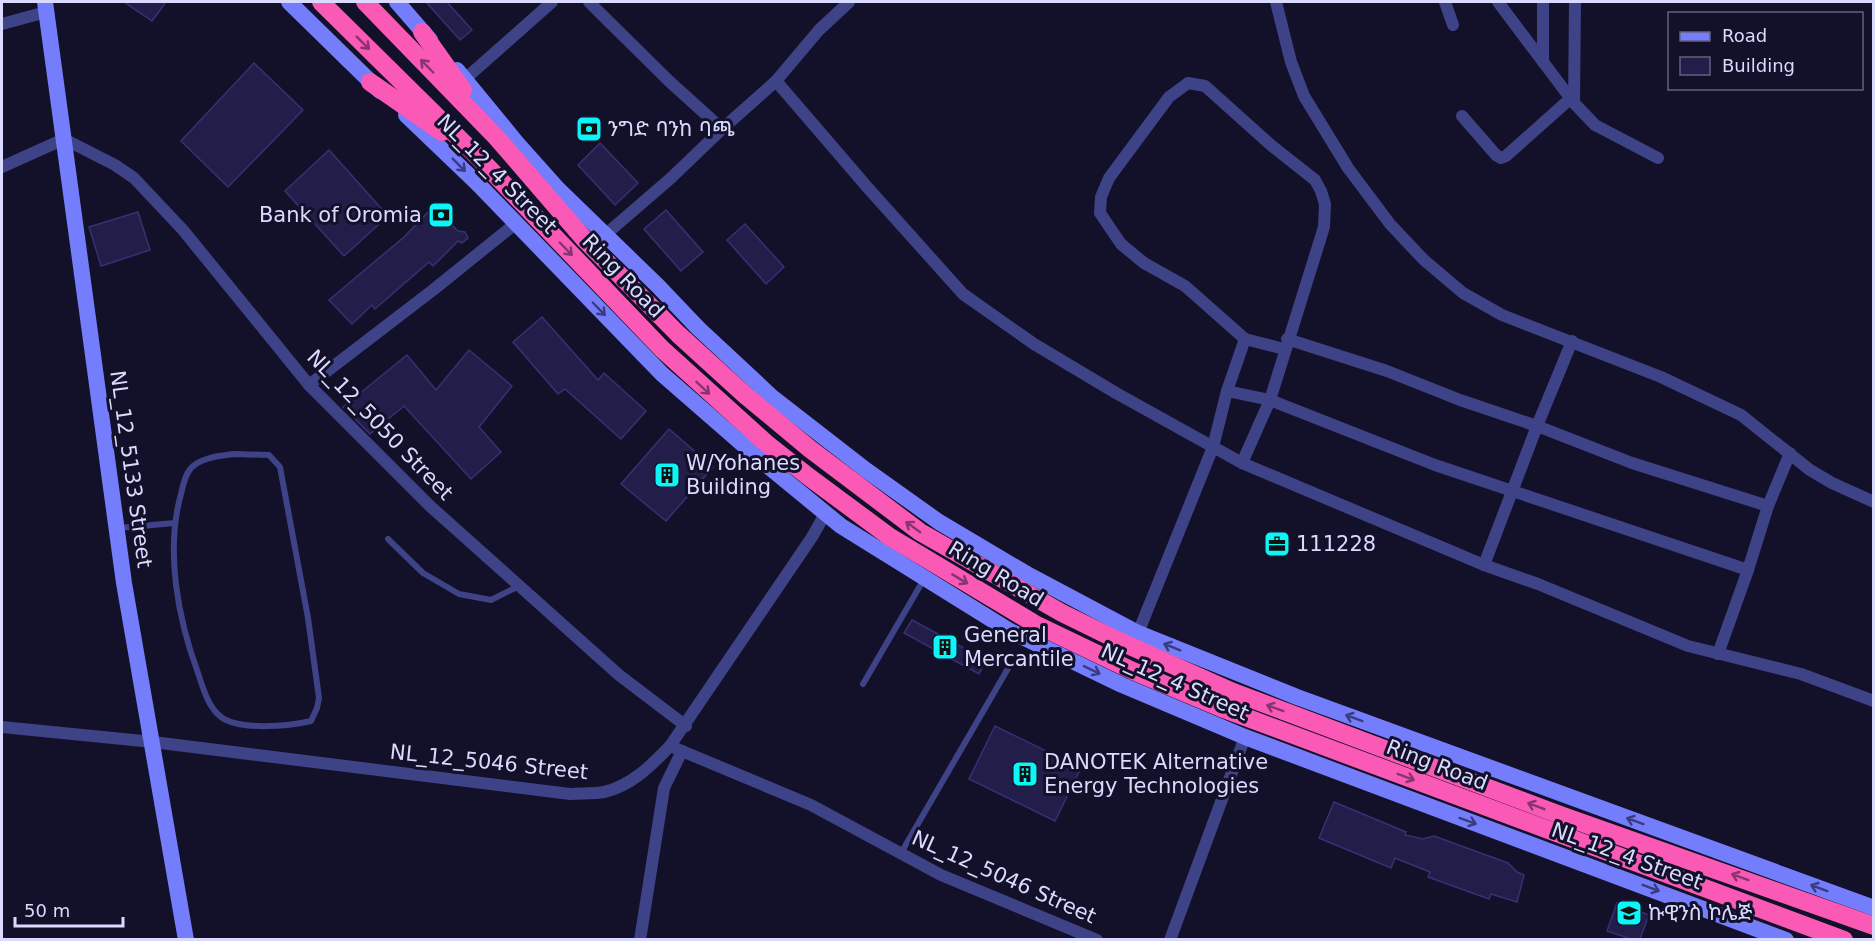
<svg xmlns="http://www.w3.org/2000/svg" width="1875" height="941" font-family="'DejaVu Sans','Noto Sans Ethiopic',sans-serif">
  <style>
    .building { fill: #221e49; stroke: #373074; stroke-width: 1.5 }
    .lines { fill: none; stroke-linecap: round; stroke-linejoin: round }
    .lane { stroke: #3e4286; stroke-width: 6 }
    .street { stroke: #3e4286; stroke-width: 12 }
    .secondary { stroke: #747dfb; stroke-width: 16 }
    .highway { stroke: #fa59b5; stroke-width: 18 }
    .oneway { stroke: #86356f }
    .oneway2 { stroke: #3a3c7d }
    .labels { text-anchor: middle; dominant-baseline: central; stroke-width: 6; stroke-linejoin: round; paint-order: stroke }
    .poi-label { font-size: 21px; fill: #dadafe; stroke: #131129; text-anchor: start }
    .street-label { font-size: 21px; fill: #dadafe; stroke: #131129 }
  </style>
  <rect width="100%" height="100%" fill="#131129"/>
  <g class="building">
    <polygon points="124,2 166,2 152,21"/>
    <polygon points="426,2 447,2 472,30 460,40"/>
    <polygon points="254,63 303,110 228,187 181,141"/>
    <polygon points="600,143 638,183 615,205 578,165"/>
    <polygon points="329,150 388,216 344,256 285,191"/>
    <polygon points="433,207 458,231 465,232 468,238 462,243 458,241 433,266 429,262 375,309 372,305 352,324 329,300 404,237"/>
    <polygon points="666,210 703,252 681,271 644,229"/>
    <polygon points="138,212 150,250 101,266 89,227"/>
    <polygon points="745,224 784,267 766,284 727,240"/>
    <polygon points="542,317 598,380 604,373 646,411 621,439 565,389 558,394 513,342"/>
    <polygon points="469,350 512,386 479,427 501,452 471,479 404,406 370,434 343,407 407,355 436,390"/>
    <polygon points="669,429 713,467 666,521 621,484"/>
    <polygon points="912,620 986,660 979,674 904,633"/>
    <polygon points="995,726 1081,768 1055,821 969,779"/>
    <polygon points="1334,802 1406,832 1405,835 1423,839 1434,836 1508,863 1517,872 1524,875 1517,902 1491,894 1489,899 1428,877 1430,872 1395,858 1391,868 1319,838"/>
    <polygon points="1617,903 1649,915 1640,939 1631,939 1607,931"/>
  </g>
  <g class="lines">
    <g class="lane">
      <path d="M234,454L269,455L280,467L308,618L319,698L317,708L311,721C290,726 240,731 221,717C208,707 203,688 198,673C178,619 165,551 181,494C183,485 185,475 191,468C201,457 221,456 234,454Z"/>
      <polyline points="118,528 175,523"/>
      <polyline points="388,539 423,573 459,594 491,600 519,586"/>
      <polyline points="863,684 924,579"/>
      <polyline points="901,853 1010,665"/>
    </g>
    <g class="street">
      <polyline points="589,2 669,81 722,129"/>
      <polyline points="1276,2 1291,62 1304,96 1348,168 1390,224 1424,260 1463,293 1502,315 1661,377 1741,415 1810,470 1832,483 1874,502"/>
      <polyline points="1445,2 1453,25"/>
      <polyline points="1498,2 1574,103 1595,125 1658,158"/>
      <polyline points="1543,2 1543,62"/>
      <polyline points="2,24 46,12"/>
      <polyline points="465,79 552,2"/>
      <polyline points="776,81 819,30 849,2"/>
      <polyline points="1574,103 1575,2"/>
      <polyline points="1462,116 1496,155 1501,158 1506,156 1571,98"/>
      <polyline points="2,167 64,139 115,165 134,178 183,230 309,385 430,506 619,675 686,726"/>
      <polyline points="605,235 671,178 722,129 776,81 868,188 963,294 1034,344 1116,393 1242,463 1484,565 1538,584 1688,646 1801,674 1874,701"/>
      <polyline points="1287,339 1387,371 1460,400 1537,426 1572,341"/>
      <polyline points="309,385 433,290 515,224"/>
      <polyline points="1227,391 1270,400 1435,465 1748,570 1768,506"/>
      <polyline points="1242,463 1270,400 1324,227 1325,204 1321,191 1315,180 1272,146 1205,86 1188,83 1169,97 1109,178 1101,197 1100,213 1121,244 1144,263 1185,286 1245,339 1284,349"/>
      <polyline points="1484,565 1537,426 1632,463 1768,506 1790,453"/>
      <polyline points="1138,633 1213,447 1227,391 1245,339"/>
      <polyline points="1718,654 1748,570"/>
      <path d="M2,727L153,742L570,794C581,793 594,794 604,792C631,786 652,765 670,746L812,537L825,514"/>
      <polyline points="670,746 811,805 941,875 1097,940"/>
      <polyline points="640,940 664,788 682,751"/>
      <polyline points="1170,940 1245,737"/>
    </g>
    <g class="secondary">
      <polyline points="45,2 124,583 186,940"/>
      <polyline points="289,2 380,91"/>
      <polyline points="397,2 430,40"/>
      <polyline points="457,70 516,142 558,189 658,286 698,328 772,397 866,470 939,522 1027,574 1138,633 1297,697 1874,908"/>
      <polyline points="406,115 477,183 662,374 763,462 841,526 1010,631 1122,685 1245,737 1786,940"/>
    </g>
    <g class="highway">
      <polyline points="321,2 482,161 662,349 766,443 809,477 890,537 1035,624 1133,671 1221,708 1844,940"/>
      <polyline points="365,2 497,138 585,240 678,334 745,395 810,449 920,532 1062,613 1121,642 1233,692 1560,815 1874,926"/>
      <polyline points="422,32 463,90"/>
      <polyline points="370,82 442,132"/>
    </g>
  </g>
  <defs><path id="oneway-shaft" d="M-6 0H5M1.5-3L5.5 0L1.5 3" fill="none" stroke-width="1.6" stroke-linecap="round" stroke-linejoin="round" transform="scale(1.5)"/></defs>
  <g class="oneway">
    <use href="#oneway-shaft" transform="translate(363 43) rotate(45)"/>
    <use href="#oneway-shaft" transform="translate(427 66) rotate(-134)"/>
    <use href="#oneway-shaft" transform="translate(566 249) rotate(46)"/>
    <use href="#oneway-shaft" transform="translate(703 388) rotate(43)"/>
    <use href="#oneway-shaft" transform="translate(913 527) rotate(-144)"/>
    <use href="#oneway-shaft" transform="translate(960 579) rotate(31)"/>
    <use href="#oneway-shaft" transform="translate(1275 708) rotate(-160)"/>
    <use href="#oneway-shaft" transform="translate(1406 777) rotate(21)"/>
    <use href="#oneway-shaft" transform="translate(1536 806) rotate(-159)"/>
    <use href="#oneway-shaft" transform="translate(1740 877) rotate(-160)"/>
  </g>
  <g class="oneway2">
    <use href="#oneway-shaft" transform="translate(459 165) rotate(45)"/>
    <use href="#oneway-shaft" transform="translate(599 309) rotate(46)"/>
    <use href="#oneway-shaft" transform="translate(1172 647) rotate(-158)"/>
    <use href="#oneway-shaft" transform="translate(1092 670) rotate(26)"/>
    <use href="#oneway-shaft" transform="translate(1354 718) rotate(-160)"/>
    <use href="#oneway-shaft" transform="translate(1468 821) rotate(20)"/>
    <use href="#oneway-shaft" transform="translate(1635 821) rotate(-160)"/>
    <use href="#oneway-shaft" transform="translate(1651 888) rotate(20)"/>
    <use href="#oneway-shaft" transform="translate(1819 888) rotate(-160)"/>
  </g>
  <defs>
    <g id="bank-square" transform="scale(1.35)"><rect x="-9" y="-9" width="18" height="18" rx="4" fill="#0cf6f8" stroke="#131129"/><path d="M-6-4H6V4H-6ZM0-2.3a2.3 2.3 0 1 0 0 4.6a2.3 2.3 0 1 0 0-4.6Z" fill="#111"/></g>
    <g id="building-square" transform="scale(1.35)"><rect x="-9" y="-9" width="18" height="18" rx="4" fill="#0cf6f8" stroke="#131129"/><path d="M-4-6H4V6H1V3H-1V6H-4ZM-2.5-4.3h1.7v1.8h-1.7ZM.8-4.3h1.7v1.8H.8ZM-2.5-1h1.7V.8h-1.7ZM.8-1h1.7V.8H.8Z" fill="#111"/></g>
    <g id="office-square" transform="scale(1.35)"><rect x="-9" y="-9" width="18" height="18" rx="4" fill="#0cf6f8" stroke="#131129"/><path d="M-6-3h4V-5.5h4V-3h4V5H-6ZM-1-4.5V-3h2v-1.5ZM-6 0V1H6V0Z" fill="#111"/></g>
    <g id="school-square" transform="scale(1.35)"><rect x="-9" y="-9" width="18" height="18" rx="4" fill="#0cf6f8" stroke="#131129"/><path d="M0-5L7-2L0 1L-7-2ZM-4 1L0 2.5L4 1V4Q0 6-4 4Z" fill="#111"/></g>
  </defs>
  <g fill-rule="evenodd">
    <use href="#bank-square" x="589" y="129"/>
    <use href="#bank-square" x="441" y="215"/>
    <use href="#building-square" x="667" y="475"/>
    <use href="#office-square" x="1277" y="544"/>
    <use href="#building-square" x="945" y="647"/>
    <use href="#building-square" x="1025" y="774"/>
    <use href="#school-square" x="1629" y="913"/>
  </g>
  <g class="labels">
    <g class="poi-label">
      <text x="608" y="129">ንግድ ባንከ ባጫ</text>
      <text x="422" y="215" text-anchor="end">Bank of Oromia</text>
      <text x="686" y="463">W/Yohanes<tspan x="686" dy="24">Building</tspan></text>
      <text x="1296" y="544">111228</text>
      <text x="964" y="635">General<tspan x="964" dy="24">Mercantile</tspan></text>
      <text x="1044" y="762">DANOTEK Alternative<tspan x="1044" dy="24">Energy Technologies</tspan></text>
      <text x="1648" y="913">ኩዊንስ ኮሌጅ</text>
    </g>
    <g class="street-label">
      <text transform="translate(497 174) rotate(45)">NL_12_4 Street</text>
      <text transform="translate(623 276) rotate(46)">Ring Road</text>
      <text transform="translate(380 425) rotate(46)">NL_12_5050 Street</text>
      <text transform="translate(131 469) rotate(82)">NL_12_5133 Street</text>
      <text transform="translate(996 574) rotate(31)">Ring Road</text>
      <text transform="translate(1175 682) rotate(24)">NL_12_4 Street</text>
      <text transform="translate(489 762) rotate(6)">NL_12_5046 Street</text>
      <text transform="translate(1437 765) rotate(21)">Ring Road</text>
      <text transform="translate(1627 856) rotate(20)">NL_12_4 Street</text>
      <text transform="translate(1004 877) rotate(24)">NL_12_5046 Street</text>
    </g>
  </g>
  <rect width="1875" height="941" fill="none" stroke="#dadafe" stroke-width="6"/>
  <rect x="1668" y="12" width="195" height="78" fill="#131129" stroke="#63617e" stroke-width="1.5"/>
  <rect x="1680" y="32" width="30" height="9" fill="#747dfb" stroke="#63617e" stroke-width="1.5"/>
  <text x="1722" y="42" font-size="18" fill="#dadafe">Road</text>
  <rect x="1680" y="57" width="30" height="18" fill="#221e49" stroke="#63617e" stroke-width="1.5"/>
  <text x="1722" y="72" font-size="18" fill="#dadafe">Building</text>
  <path d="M15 917v9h108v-9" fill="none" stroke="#dadafe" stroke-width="3"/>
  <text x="24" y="917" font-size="18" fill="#dadafe" stroke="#131129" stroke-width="4.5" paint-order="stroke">50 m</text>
</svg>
